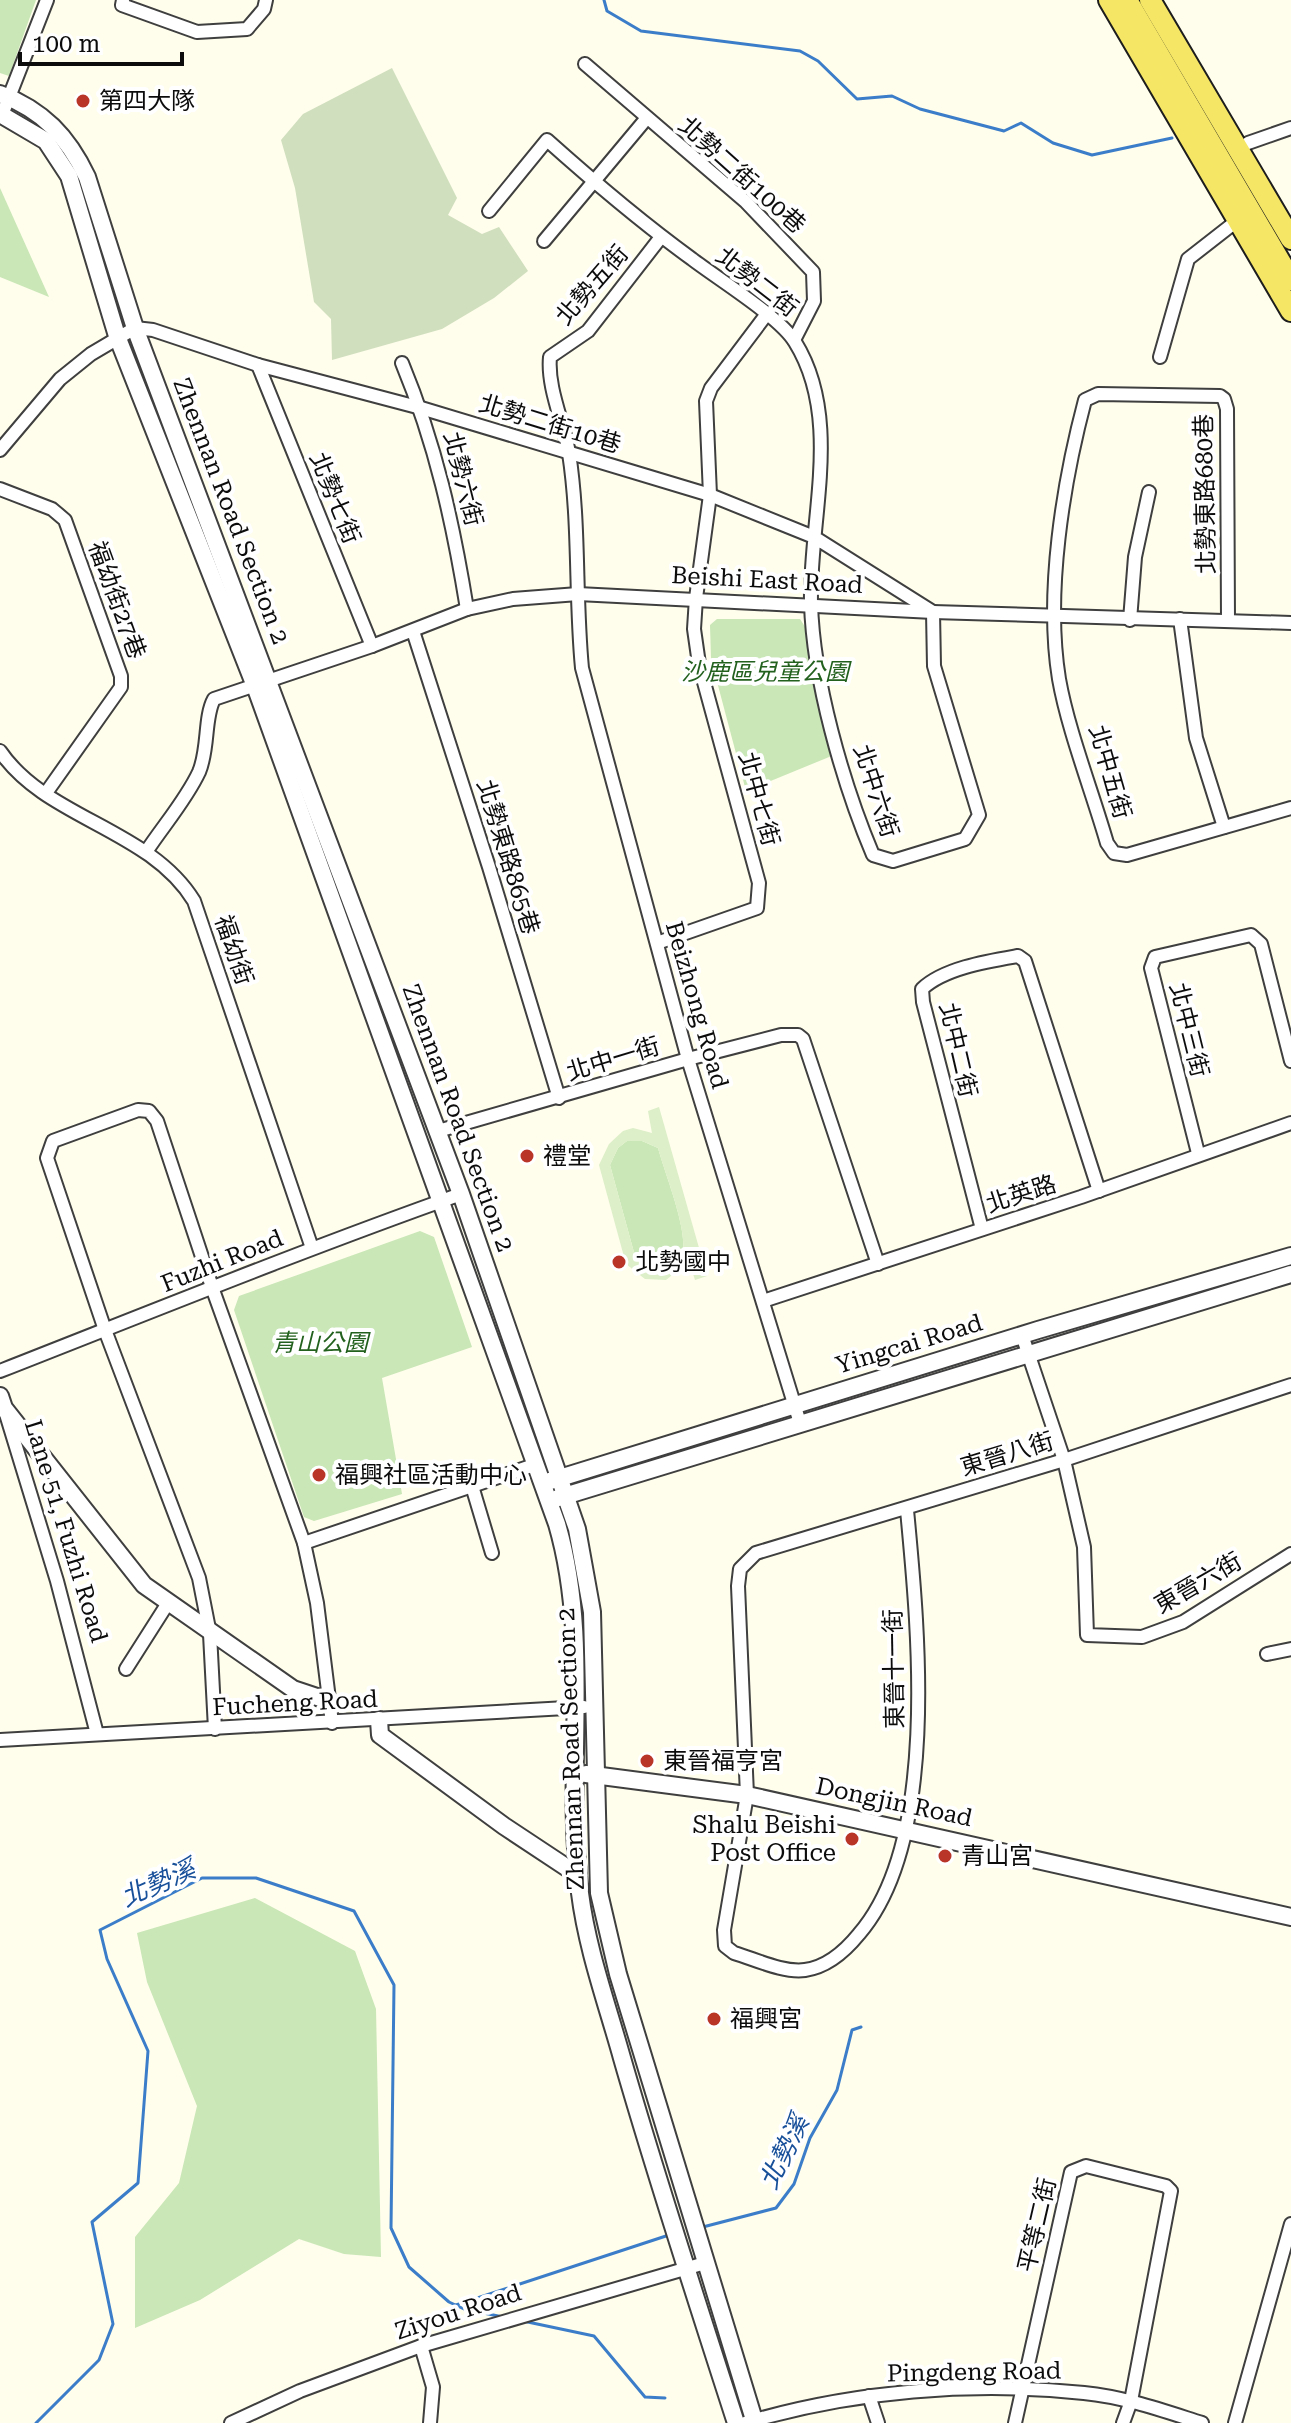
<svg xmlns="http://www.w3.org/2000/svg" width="1291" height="2423" font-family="'Roboto Serif','Noto Sans TC',serif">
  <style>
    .green { fill: #c9e7b7 }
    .cemetery { fill: #d0dfbe }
    .pitch { fill: #dcefc8; fill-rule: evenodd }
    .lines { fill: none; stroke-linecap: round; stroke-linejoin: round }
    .stream { stroke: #3b7dc9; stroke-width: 3 }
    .minor-casing { stroke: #3f3f3f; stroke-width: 16 }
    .tertiary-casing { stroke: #3f3f3f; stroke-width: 20 }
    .primary-casing { stroke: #1d1d1d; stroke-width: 24 }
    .minor { stroke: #fff; stroke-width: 12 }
    .tertiary { stroke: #fff; stroke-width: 16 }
    .primary { stroke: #f5e665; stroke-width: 20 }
    .poi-dot { fill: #b83528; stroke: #fff; stroke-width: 3 }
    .labels { text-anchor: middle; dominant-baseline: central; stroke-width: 8; stroke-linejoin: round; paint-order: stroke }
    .poi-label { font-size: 24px; fill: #0c0c0c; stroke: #fff; text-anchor: start }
    .street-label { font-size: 24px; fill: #0c0c0c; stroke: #fff }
    .park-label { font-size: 24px; font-style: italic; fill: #23611e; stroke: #fff }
    .water-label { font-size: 26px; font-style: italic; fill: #19509a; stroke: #fff }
  </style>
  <rect width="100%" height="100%" fill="#fffdeb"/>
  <g class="green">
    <polygon points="0,0 36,0 9,76 0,73"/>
    <polygon points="0,188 49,297 0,277"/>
    <polygon points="717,619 800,619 809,633 834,755 746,791 711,659 710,625"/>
    <path d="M627,1141H642L658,1148C665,1174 686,1225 683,1250C679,1274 645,1274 635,1256L610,1165L618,1148Z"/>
    <polygon points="420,1231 434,1237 472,1347 382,1378 402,1494 314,1521 304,1517 234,1310 239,1296"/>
    <polygon points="255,1898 355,1951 376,2009 381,2257 344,2254 299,2239 200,2300 135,2328 135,2237 179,2183 197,2106 147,1982 137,1933"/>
  </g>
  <polygon class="cemetery" points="392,68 457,198 448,215 482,234 499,227 528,271 494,298 442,329 332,360 331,319 314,302 295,188 281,140 303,114"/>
  <path class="pitch" d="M659,1107L707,1276L695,1280L689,1261L666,1280L645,1279L626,1264L599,1165L609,1144L623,1131L633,1128L652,1133L648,1111ZM627,1141H642L658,1148C665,1174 686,1225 683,1250C679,1274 645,1274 635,1256L610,1165L618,1148Z"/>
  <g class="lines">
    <g class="stream">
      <polyline points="604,0 607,11 641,31 800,51 818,61 857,99 892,96 920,109 1004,131 1021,123 1053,143 1092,155 1172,138"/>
      <polyline points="699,2228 776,2208 794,2184 810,2138 837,2090 852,2030 861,2027"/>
      <polyline points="456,2305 669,2235"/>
      <polyline points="523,2321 594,2336 645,2397 665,2398"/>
      <polyline points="36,2423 99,2360 113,2324 92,2222 138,2183 148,2051 107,1959 100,1930 202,1878 256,1878 354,1911 394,1985 391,2228 409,2267 449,2302 464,2309 503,2317"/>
    </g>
    <g class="minor-casing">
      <g id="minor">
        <polyline points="123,0 122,5 197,32 247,29 264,9 266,0"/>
        <polyline points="585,64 746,202 813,272 814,301 794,340"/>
        <polyline points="2,115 47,0"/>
        <polyline points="1248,143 1291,128"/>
        <path d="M661,237L588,331L550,357C547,388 564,423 569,453C580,525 575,596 582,668L688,1059L800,1423"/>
        <polyline points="544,241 646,119"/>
        <polyline points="1160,357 1188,259 1238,220"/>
        <path d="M402,363C436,445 453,523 467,609"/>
        <polyline points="258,365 372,646"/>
        <path d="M0,450L60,379L91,354L135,328L153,330L258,365L421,408L710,495L814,537L933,612L934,666L979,815L965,839L893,861L873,855C843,784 813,680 811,603C809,519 843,419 795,342C780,317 718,279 692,259C641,222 594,182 547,140L489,211"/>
        <polyline points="0,489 52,509 65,520 121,676 121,687 46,793"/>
        <polyline points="1180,619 1196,738 1224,827"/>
        <polyline points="1130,620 1135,557 1149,492"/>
        <path d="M1228,621L1227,409L1224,399L1220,396L1098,394L1085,400C1063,483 1045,593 1059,679C1068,730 1092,791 1107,843L1114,853L1127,855L1291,808"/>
        <polyline points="413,631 489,867 559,1098"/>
        <path d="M0,751C46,819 149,828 194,901L312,1248"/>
        <path d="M146,852C163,826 186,800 199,772C209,749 204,717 214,699L372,646L467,609L513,599L578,594L933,612L1291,623"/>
        <polyline points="657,943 757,908 759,883 699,664 694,629 696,598 710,495 706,401 711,388 766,315"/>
        <polyline points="438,1131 688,1059 781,1035 798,1035 803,1039 878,1264"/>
        <polyline points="1198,1153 1151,968 1155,957 1251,935 1261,944 1291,1061"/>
        <path d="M982,1229L923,1002L922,989C944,968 989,961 1018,956L1025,961L1099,1191"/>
        <polyline points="763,1301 1081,1197 1291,1123"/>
        <polyline points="1022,1335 1064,1460 1084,1547 1087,1635 1142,1637 1183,1622 1291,1554"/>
        <path d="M0,1371C153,1311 306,1249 461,1194"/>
        <polyline points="6,1414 57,1581 97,1734"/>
        <polyline points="472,1486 492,1553"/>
        <path d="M907,1510C918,1626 940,1840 859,1934C846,1950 827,1967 805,1970C783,1973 755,1959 734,1953L725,1946L724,1930L747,1795L738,1586L740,1569L756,1553L1064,1460L1291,1385"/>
        <polyline points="304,1543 537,1464"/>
        <polyline points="1267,1654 1291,1649"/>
        <polyline points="126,1669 168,1603"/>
        <polyline points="215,1729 210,1634 199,1578 105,1330 47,1158 53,1141 138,1110 149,1111 157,1121 213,1290 304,1543 317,1603 332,1723"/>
        <polyline points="0,1740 584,1707"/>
        <polyline points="421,2346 433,2387 430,2423"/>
        <polyline points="869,2396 878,2423"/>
        <polyline points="231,2423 300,2391 421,2346 705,2263"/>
        <path d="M745,2423C852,2391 973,2381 1084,2393C1125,2397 1164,2411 1202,2423"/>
        <polyline points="1015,2423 1071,2172 1086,2166 1166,2186 1171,2191 1131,2401 1123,2423"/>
        <polyline points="1235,2423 1291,2224"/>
      </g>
    </g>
    <g class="tertiary-casing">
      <g id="tertiary">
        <path d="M0,94C43,110 68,137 87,177L135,328L461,1194L577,1529L592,1612L599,1893L618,1974L755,2423"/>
        <path d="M0,114L46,141L69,176L117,336L255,686L557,1524C592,1644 564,1771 580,1893C587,1949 607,2004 622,2058C657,2180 697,2302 736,2423"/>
        <polyline points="0,1396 4,1408 144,1585 293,1689 329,1701"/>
        <polyline points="550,1481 1038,1330 1291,1256"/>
        <polyline points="558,1498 1291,1274"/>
        <polyline points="379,1720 380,1735 504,1826 578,1875"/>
        <polyline points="586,1774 747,1795 1291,1917"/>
      </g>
    </g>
    <g class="primary-casing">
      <g id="primary">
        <polyline points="1109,0 1291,311"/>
        <polyline points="1127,0 1291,280"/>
        <polyline points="1150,0 1291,239"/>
      </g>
    </g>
    <use href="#minor" class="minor"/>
    <use href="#tertiary" class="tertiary"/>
    <use href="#primary" class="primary"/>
  </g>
  <g class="poi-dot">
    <circle cx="83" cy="101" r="8"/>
    <circle cx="527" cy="1156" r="8"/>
    <circle cx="619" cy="1262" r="8"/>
    <circle cx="319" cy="1475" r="8"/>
    <circle cx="647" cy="1761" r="8"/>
    <circle cx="852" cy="1839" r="8"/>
    <circle cx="945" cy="1856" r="8"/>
    <circle cx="714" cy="2019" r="8"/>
  </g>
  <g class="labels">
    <g class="poi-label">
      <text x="99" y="101">第四大隊</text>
      <text x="543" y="1156">禮堂</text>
      <text x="635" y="1262">北勢國中</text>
      <text x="335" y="1475">福興社區活動中心</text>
      <text x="663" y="1761">東晉福亨宮</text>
      <text x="836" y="1825" text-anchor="end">Shalu Beishi<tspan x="836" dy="28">Post Office</tspan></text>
      <text x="961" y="1856">青山宮</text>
      <text x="730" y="2019">福興宮</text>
    </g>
    <g class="street-label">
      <text transform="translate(742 175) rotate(42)">北勢二街100巷</text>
      <text transform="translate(757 282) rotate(38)">北勢二街</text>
      <text transform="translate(592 285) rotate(-49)">北勢五街</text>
      <text transform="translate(550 424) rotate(17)">北勢二街10巷</text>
      <text transform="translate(463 479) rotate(76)">北勢六街</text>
      <text transform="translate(1205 494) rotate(-91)">北勢東路680巷</text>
      <text transform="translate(335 498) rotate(68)">北勢七街</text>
      <text transform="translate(231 511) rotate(69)">Zhennan Road Section 2</text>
      <text transform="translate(767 580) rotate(3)">Beishi East Road</text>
      <text transform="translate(117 600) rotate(70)">福幼街27巷</text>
      <text transform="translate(1110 772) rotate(74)">北中五街</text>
      <text transform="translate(876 791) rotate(72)">北中六街</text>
      <text transform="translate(759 799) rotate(75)">北中七街</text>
      <text transform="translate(508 857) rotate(73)">北勢東路865巷</text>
      <text transform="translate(234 950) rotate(71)">福幼街</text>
      <text transform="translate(697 1005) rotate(74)">Beizhong Road</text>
      <text transform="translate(1189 1030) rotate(76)">北中三街</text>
      <text transform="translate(958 1050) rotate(77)">北中二街</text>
      <text transform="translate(613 1059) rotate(-17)">北中一街</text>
      <text transform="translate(458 1118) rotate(70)">Zhennan Road Section 2</text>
      <text transform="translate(1021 1194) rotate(-18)">北英路</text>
      <text transform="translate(222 1261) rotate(-22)">Fuzhi Road</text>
      <text transform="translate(909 1344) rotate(-17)">Yingcai Road</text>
      <text transform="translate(1007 1454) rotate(-17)">東晉八街</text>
      <text transform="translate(66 1531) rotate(73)">Lane 51, Fuzhi Road</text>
      <text transform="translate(1198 1583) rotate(-30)">東晉六街</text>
      <text transform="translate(894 1669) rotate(-91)">東晉十一街</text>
      <text transform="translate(295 1703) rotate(-3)">Fucheng Road</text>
      <text transform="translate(571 1749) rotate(-92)">Zhennan Road Section 2</text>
      <text transform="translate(894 1802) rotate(12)">Dongjin Road</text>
      <text transform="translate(1037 2225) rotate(-77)">平等二街</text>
      <text transform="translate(458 2312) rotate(-18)">Ziyou Road</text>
      <text transform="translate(974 2372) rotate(-1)">Pingdeng Road</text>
    </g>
    <g class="park-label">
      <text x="765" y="672">沙鹿區兒童公園</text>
      <text x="320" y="1343">青山公園</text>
    </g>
    <g class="water-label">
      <text transform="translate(158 1883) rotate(-24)">北勢溪</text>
      <text transform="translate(784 2152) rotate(-64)">北勢溪</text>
    </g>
  </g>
  <path d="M20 52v12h162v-12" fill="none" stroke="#0c0c0c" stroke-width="4"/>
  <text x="32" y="52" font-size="24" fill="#0c0c0c" stroke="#ffffff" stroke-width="6" paint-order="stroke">100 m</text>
</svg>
